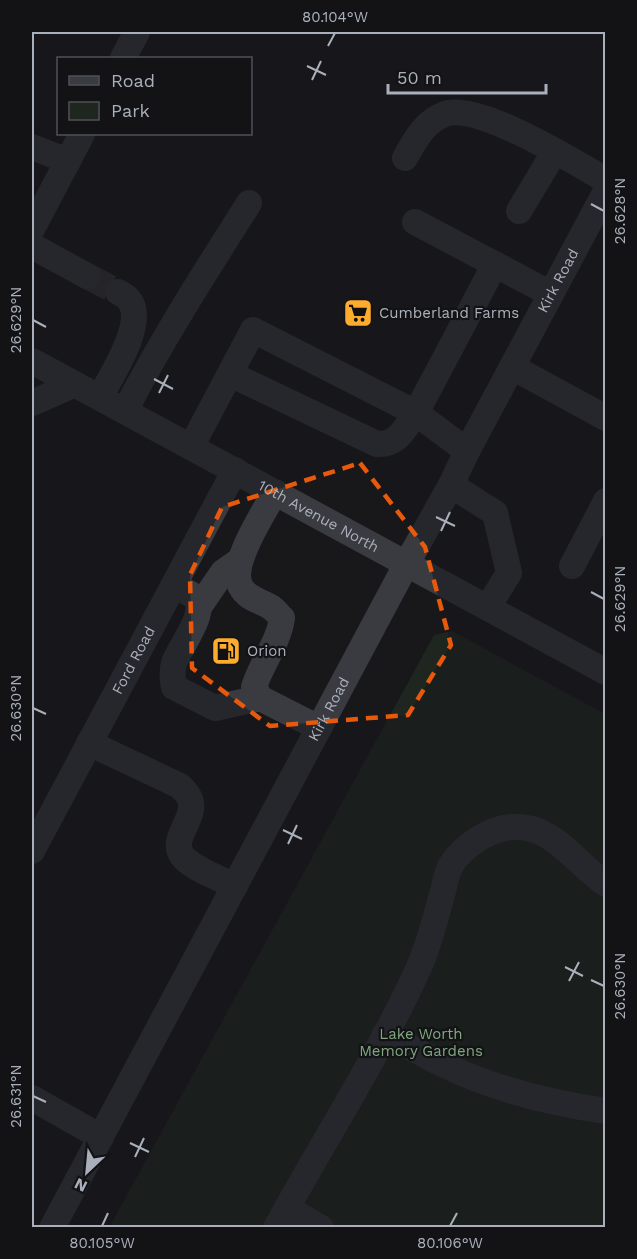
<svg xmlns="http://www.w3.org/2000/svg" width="637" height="1259" font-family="'Work Sans',sans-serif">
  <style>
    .green { fill: #1e261f }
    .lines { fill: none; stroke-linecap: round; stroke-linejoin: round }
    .minor-tunnel { stroke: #35363b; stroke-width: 26; stroke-dasharray: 26 13; stroke-linecap: butt }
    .minor { stroke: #393b40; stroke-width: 26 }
    .marked { fill: none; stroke: #e8590c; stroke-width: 4.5; stroke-dasharray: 12 8; stroke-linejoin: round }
    .ticks { fill: none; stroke: #aab0bb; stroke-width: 2 }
    .labels { text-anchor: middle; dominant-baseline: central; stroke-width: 4.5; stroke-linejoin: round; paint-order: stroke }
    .street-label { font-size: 15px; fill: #aab0bb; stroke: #131316 }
    .poi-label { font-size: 15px; fill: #aab0bb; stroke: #131316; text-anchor: start }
    .park-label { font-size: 15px; fill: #80a780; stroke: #131316 }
    .neatline { fill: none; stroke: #aab0bb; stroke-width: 2 }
    .ticks-label { font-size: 15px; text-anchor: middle; fill: #aab0bb }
  </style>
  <rect width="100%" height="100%" fill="#18181b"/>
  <polygon class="green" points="452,631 605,714 605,1227 109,1228 434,635"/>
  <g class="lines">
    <polyline class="minor-tunnel" points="87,276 118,292"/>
    <g class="minor">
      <polyline points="123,58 137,32"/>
      <polyline points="32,147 68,161"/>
      <path d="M405,158C415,140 425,121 445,114C478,102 574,162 606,180"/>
      <polyline points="519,211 555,151"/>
      <polyline points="415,222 551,294"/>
      <polyline points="32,229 82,134"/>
      <polyline points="32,246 87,276"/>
      <path id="s1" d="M32,361L606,672"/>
      <polyline points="512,367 606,418"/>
      <path d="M100,397C111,376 147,322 129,300C127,296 121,294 118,292"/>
      <polyline points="32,403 75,384"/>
      <path d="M125,411C162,339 206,271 249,203"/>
      <path d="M191,447L253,330L416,413C404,429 398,445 377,444L230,374"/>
      <polyline points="467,451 416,413 495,264"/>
      <polyline points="451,485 495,513 509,573 488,607"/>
      <path d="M275,492C264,513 228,565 241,587C247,599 262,601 272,608C276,611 279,615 282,618C279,642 261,664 254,687L260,698L319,728"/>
      <polyline points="572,566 606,501"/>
      <path d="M174,586C180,589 189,592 195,597C209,611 179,648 174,663C172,671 172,679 174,687L215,708L260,698"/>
      <polyline points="199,607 223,572 240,560"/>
      <path d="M89,743L180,786C183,789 187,793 189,797C200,818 165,840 185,859C198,871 219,878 235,886"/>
      <path id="s2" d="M32,851L235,470"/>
      <path d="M385,1034C417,1051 450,1070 485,1082C524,1096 564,1105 606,1111"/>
      <polyline points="32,1098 101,1137"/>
      <path d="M287,1208C331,1129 383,1047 420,965C430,941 436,916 443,891C445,883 447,872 451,865C463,846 489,829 511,827C554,824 574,863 606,884"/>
      <path id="s3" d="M52,1228L407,563L451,485L467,451L606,191"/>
      <polyline points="276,1228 287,1208 321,1228"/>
    </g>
  </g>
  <path d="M0 0H637V1259H0ZM360,463L425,547L451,645L408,715L270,726L192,668L190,575L222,507Z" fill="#18181b" fill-opacity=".55" fill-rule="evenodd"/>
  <path class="marked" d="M360,463L425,547L451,645L408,715L270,726L192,668L190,575L222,507Z"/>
  <path class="ticks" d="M328,46L335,33M307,66L326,75M312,80L321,61M591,204L604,211M33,320L46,327M154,379L173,389M159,393L168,375M436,517L455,526M441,531L450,512M591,592L604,599M33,708L46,714M283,830L302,839M288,844L297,825M565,967L583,976M591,980L604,986M569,981L579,962M33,1096L46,1102M130,1143L149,1152M135,1157L144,1138M102,1226L108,1213M450,1226L457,1213"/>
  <defs>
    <g id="supermarket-square" transform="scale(1.5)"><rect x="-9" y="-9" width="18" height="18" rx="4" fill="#feac2e" stroke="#131316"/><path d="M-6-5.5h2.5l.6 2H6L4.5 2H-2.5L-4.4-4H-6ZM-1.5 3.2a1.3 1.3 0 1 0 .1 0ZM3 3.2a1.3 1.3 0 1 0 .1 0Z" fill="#111"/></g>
    <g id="fuel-square" transform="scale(1.5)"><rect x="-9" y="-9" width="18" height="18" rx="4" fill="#feac2e" stroke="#131316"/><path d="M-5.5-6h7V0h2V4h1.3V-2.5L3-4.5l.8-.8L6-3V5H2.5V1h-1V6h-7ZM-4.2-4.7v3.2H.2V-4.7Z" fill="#111"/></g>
  </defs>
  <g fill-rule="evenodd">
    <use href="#supermarket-square" x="358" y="313"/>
    <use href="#fuel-square" x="226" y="651"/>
  </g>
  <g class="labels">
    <g class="street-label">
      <text stroke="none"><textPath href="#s3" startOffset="1074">Kirk Road</textPath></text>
      <text stroke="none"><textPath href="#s1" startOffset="326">10th Avenue North</textPath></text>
      <text stroke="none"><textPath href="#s2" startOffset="216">Ford Road</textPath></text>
      <text stroke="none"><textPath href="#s3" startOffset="588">Kirk Road</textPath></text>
    </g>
    <g class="poi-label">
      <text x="379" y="313">Cumberland Farms</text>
      <text x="247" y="651">Orion</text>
    </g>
    <g class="park-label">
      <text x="421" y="1034">Lake Worth<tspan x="421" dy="17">Memory Gardens</tspan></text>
    </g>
  </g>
  <rect width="637" height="1259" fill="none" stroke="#131316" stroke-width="66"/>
  <rect x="57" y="57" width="195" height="78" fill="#131316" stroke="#4f5258" stroke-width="1.5"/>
  <rect x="69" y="76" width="30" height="9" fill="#393b40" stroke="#4f5258" stroke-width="1.5"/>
  <text x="111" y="87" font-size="18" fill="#aab0bb">Road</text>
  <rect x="69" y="102" width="30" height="18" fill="#1e261f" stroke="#4f5258" stroke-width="1.5"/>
  <text x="111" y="117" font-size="18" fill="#aab0bb">Park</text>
  <g transform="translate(87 1172) rotate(206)" stroke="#131316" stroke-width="4.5" paint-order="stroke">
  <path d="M0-4.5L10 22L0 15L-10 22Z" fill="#aab0bb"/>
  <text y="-9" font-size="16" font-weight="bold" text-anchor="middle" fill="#aab0bb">N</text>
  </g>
  <path d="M388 84v9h158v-9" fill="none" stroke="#aab0bb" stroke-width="3"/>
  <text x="397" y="84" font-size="18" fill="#aab0bb" stroke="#131316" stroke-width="4.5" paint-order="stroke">50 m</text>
  <rect x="33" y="33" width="571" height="1193" class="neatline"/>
  <g class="ticks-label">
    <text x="335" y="22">80.104°W</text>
    <text transform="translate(620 211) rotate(-90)" y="5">26.628°N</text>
    <text transform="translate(16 320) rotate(-90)" y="5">26.629°N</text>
    <text transform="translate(620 599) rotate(-90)" y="5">26.629°N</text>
    <text transform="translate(16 708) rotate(-90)" y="5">26.630°N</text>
    <text transform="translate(620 986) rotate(-90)" y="5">26.630°N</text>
    <text transform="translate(16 1096) rotate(-90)" y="5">26.631°N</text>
    <text x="102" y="1248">80.105°W</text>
    <text x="450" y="1248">80.106°W</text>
  </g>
</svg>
